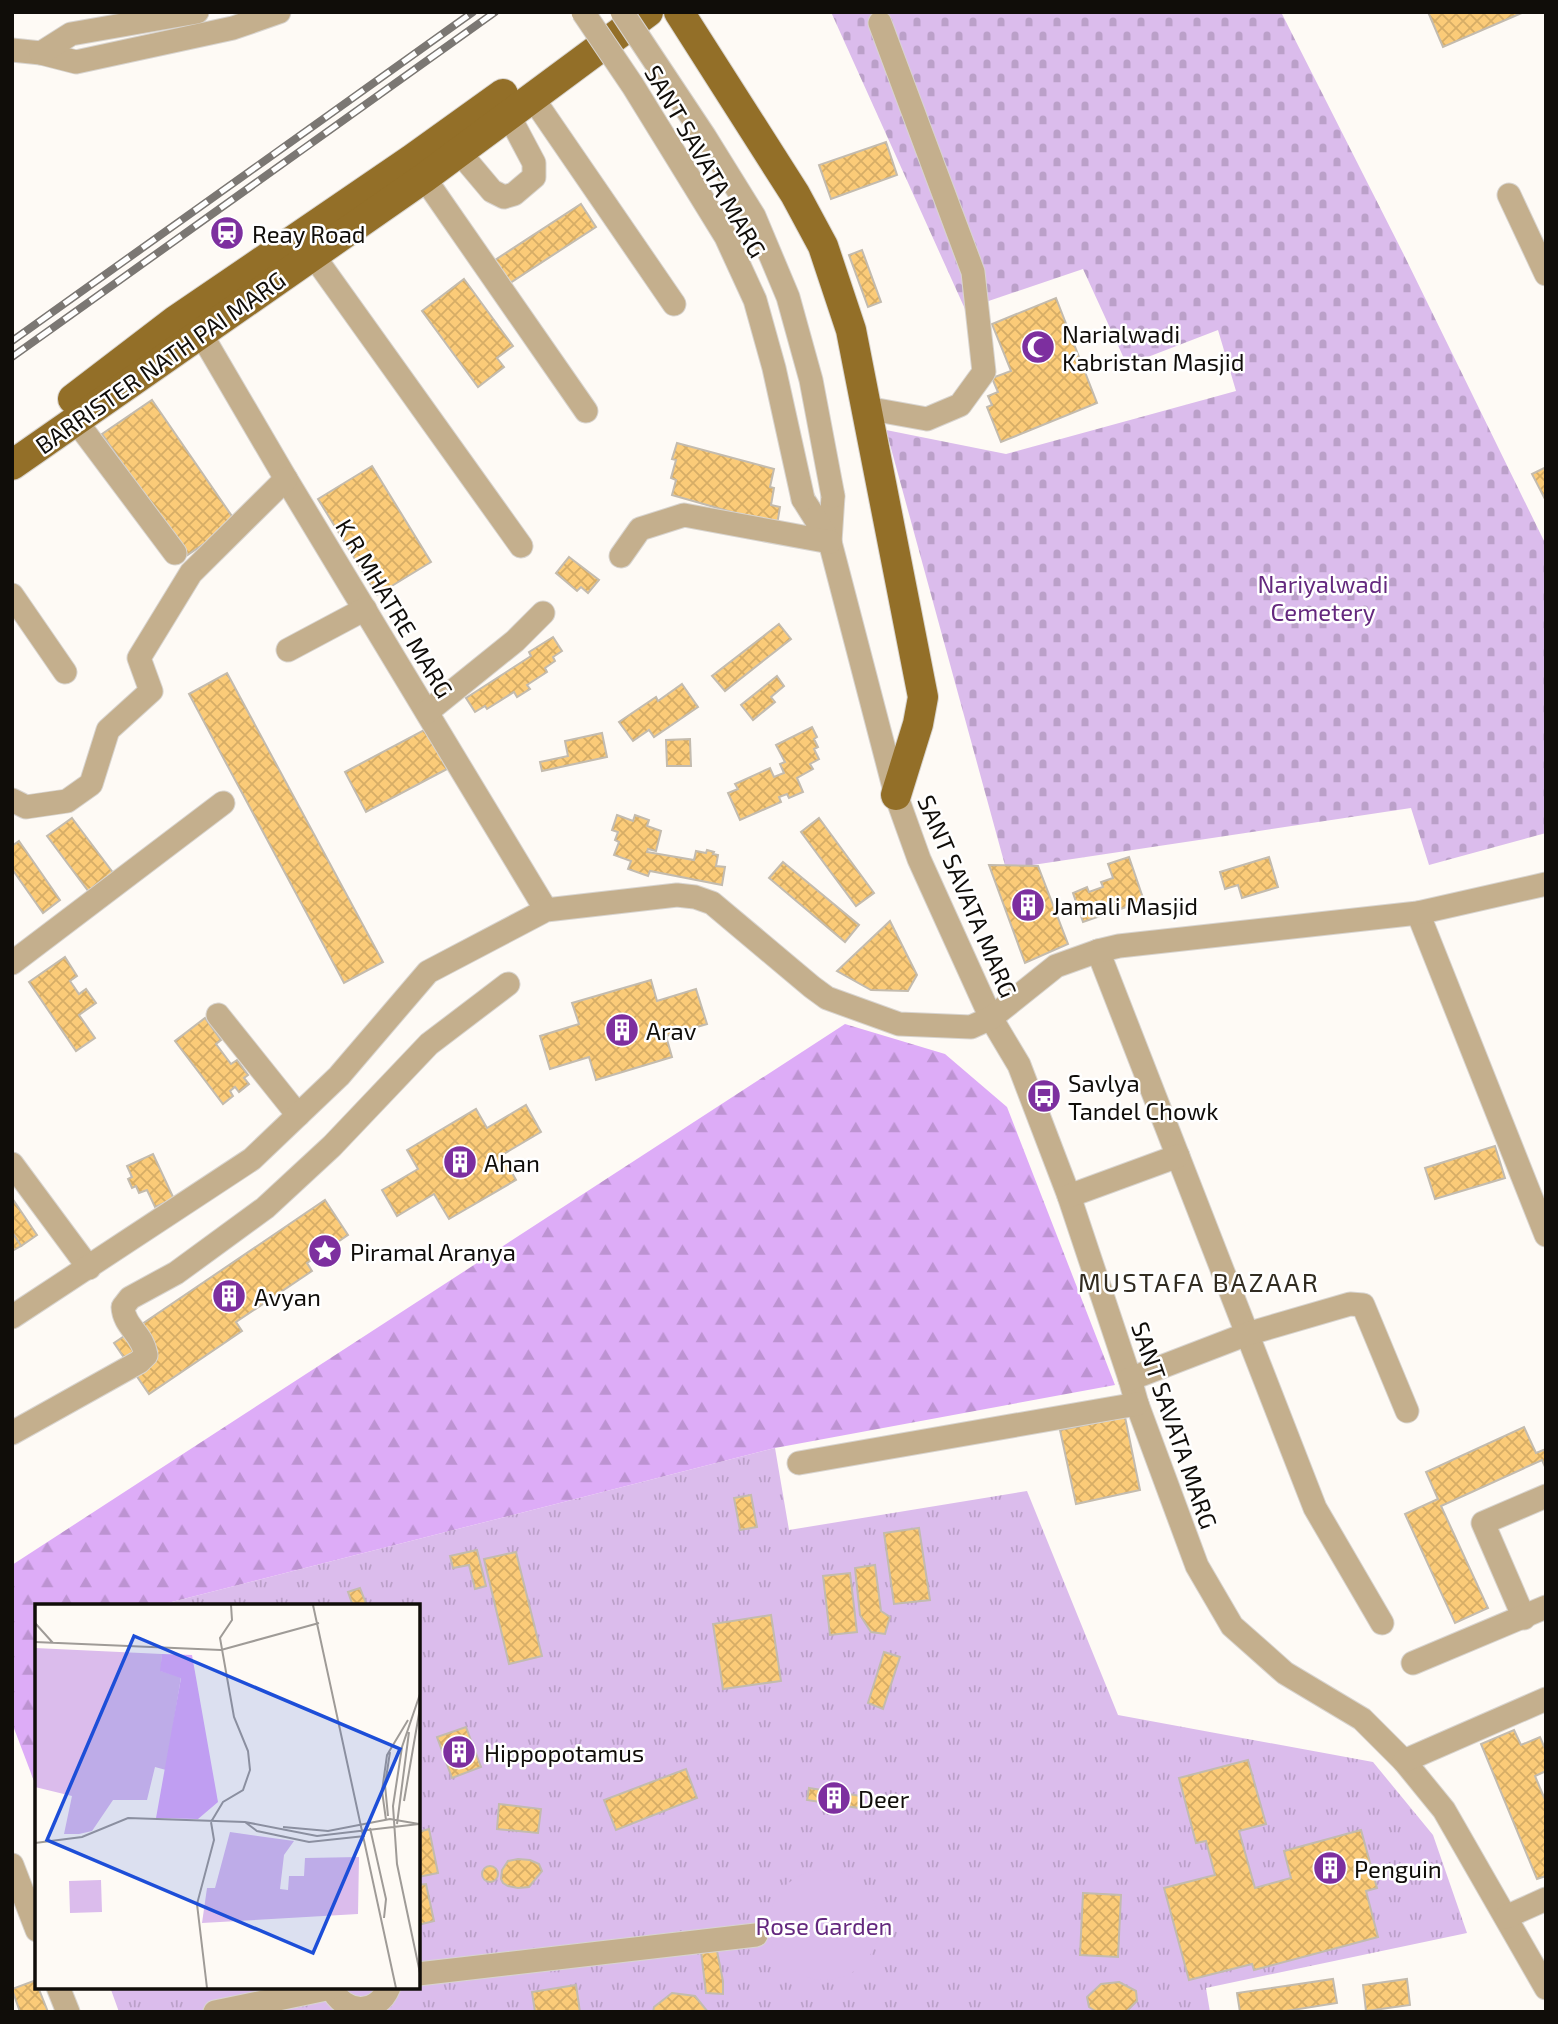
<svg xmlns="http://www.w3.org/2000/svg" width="1558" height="2024" font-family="'Exo 2',sans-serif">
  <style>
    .grass { fill: url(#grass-tufts) }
    .forest { fill: url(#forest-firs) }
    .cemetery { fill: url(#cemetery-stones) }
    .garden { fill: #dbbcec }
    .building { fill: url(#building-cross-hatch); stroke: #c3bbae; stroke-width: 2 }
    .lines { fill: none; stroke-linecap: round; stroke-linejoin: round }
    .minor-casing { stroke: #d8d4cf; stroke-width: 25 }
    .major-casing { stroke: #d8d4cf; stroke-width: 32 }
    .minor { stroke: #c4af8d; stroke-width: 23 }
    .major { stroke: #936f28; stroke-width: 30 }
    .rail-casing { stroke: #7b7773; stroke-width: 8 }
    .rail { stroke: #fff; stroke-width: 5; stroke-dasharray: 16; stroke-linecap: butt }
    .minor-bridge-casing { stroke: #d8d4cf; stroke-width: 25; stroke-linecap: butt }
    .minor-bridge { stroke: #c4af8d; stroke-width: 23 }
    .labels { text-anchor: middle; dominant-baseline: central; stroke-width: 5; stroke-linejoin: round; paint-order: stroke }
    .street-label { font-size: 24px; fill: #100d09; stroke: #fff }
    .poi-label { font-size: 24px; fill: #100d09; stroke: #fff; text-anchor: start }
    .park-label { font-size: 24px; fill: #64287e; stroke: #fff }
    .neighbourhood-label { font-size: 26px; letter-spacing: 2px; fill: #322c21; stroke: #fff }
    .inset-road { fill: none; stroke: #9f9b97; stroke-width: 2 }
    .view { fill: #1d4ed8; fill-opacity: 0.15; stroke: #1d4ed8; stroke-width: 3.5 }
    .inset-edge { fill: none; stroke: #100d09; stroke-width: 3.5 }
  </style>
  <defs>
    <pattern id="grass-tufts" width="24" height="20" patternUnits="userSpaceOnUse" patternTransform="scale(1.75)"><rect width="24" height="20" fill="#dbbcec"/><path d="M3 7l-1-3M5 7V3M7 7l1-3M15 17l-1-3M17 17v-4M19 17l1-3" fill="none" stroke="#bba0c9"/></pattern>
    <pattern id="forest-firs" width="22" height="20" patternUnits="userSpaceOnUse" patternTransform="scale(1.75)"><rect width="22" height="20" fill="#ddacf7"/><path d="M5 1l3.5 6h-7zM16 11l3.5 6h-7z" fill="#bd93d2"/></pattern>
    <pattern id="cemetery-stones" width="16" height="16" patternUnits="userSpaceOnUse" patternTransform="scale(1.75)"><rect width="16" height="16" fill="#dbbcec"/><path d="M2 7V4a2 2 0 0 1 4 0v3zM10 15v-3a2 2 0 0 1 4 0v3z" fill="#bba0c9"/></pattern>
    <pattern id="building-cross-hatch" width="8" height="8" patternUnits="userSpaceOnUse" patternTransform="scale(1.75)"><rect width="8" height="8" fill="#fbcb78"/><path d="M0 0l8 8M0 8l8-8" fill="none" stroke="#d6ad66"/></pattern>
  </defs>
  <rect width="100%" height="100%" fill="#fefaf5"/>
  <polygon class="grass" points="775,1448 789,1530 1027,1491 1118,1715 1373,1762 1433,1835 1467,1933 1206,1988 1210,2012 119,2012 110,1987 418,1987 418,1606 156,1606"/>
  <polygon class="forest" points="845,1024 945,1054 1007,1107 1115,1385 775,1448 156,1606 37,1606 37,1789 12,1723 12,1565"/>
  <polygon class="cemetery" points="831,12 1281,12 1403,253 1546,545 1546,833 1429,865 1411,808 1006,869 886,430 1006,454 1236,391 1218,330 1127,365 1083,269 965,309"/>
  <circle class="garden" cx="824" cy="1925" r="55"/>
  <g class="building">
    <polygon points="1428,12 1524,12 1443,47"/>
    <polygon points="886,142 897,175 831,199 819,165"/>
    <polygon points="581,204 596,227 510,283 495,260"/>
    <polygon points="862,250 881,302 868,307 849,255"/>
    <polygon points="464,279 513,346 497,358 504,367 478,387 422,311"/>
    <polygon points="1056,298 1097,403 1001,442 987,407 992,405 988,396 998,392 992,378 1011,371 992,324"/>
    <polygon points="152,400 236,522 186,556 102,434"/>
    <polygon points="677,443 774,469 770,487 774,488 771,505 780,507 777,525 672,495 676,480 671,478 676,460 672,459"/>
    <polygon points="372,466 431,562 377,595 318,499"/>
    <polygon points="1546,467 1546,501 1532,474"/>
    <polygon points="569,557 599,580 588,593 581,587 577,591 556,573"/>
    <polygon points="779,624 791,639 725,691 712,676"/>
    <polygon points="553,637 562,651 553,657 555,661 545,668 547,672 527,685 530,689 517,697 514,692 487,709 485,706 475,712 466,698 531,656 529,652"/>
    <polygon points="227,673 383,962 344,983 189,694"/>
    <polygon points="777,676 784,686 771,697 775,702 753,720 741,705"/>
    <polygon points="682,684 698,707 654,737 649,730 633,741 619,722 656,697 658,701"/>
    <polygon points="812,727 817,737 814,739 818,747 814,749 819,759 810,764 813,769 797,778 803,792 789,798 787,794 779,797 781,802 740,820 728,793 738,789 735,784 770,768 774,777 784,773 780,764 785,762 776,745"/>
    <polygon points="426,729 447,769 366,812 345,772"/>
    <polygon points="602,733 607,757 542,771 540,762 568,756 565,741"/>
    <polygon points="690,739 691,766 667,766 666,740"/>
    <polygon points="617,815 633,821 635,815 649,820 647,826 661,831 656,851 648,849 647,852 694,860 696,851 706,853 707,850 714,852 713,854 718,855 716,866 725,867 722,885 650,871 648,876 628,869 631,861 614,855 619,842 615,840 618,832 612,830"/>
    <polygon points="72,818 114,874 89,892 47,836"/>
    <polygon points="819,818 874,893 856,906 801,832"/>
    <polygon points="19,841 60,900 43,913 12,869 12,846"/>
    <polygon points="1129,857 1144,901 1083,922 1073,893 1087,887 1089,892 1103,887 1101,882 1113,878 1108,864"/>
    <polygon points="1269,857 1278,887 1242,898 1238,885 1225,889 1220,872"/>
    <polygon points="783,862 859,925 845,942 769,878"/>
    <polygon points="989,865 1038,866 1068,944 1025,963"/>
    <polygon points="890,921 917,975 908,991 871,990 837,971"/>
    <polygon points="65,957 77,976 70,981 79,994 86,989 96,1003 79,1015 95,1038 76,1051 29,982"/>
    <polygon points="651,980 657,1001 696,989 707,1024 666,1036 672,1057 596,1080 589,1057 550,1069 540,1036 579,1024 572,1003"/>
    <polygon points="205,1018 221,1040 216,1044 231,1064 237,1060 248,1075 244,1078 249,1084 239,1092 235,1087 230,1091 233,1096 223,1104 175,1041"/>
    <polygon points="526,1105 541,1132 502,1155 516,1180 449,1219 434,1194 397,1216 382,1190 418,1169 407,1150 476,1109 487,1128"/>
    <polygon points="1495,1146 1505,1178 1435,1199 1425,1168"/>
    <polygon points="153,1154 174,1199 155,1207 147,1190 139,1193 136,1186 132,1188 128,1179 132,1177 127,1166"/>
    <polygon points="12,1198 37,1235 21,1246 12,1232"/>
    <polygon points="325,1200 348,1235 307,1263 312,1271 236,1322 242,1331 149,1394 114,1343"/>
    <polygon points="12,1232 21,1246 12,1251"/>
    <polygon points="1125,1417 1140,1490 1076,1504 1060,1430"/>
    <polygon points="1524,1427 1536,1453 1546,1449 1546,1469 1542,1460 1441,1506 1488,1608 1455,1623 1405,1514 1438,1499 1426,1472"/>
    <polygon points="751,1495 757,1527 740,1530 734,1498"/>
    <polygon points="919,1528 930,1600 894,1604 884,1533"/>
    <polygon points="477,1550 486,1586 475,1589 469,1565 453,1568 450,1556"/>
    <polygon points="516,1552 542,1656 509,1664 484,1559"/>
    <polygon points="875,1565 881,1611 890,1617 885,1634 871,1632 860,1615 855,1568"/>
    <polygon points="850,1573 857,1632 830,1635 823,1576"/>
    <polygon points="360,1588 367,1606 353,1606 348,1592"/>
    <polygon points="771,1615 781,1681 723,1689 713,1624"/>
    <polygon points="884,1652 900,1657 883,1709 868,1703"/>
    <polygon points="466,1727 481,1767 452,1778 437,1737"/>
    <polygon points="1514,1730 1521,1745 1540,1737 1546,1751 1546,1771 1535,1776 1546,1802 1546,1876 1537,1879 1481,1744"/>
    <polygon points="1248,1760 1266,1824 1239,1831 1255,1888 1291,1878 1284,1851 1361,1830 1377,1888 1366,1891 1378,1937 1254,1970 1252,1964 1189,1980 1164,1888 1215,1875 1206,1841 1196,1843 1179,1778"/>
    <polygon points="686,1769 697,1798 616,1830 604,1800"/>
    <polygon points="809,1788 861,1796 859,1808 807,1800"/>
    <polygon points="499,1804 541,1809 538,1833 497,1829"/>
    <polygon points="429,1829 438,1873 418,1877 418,1832"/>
    <polygon points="518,1859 530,1860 539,1864 542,1871 529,1887 518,1888 508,1886 503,1883 501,1879 502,1870 508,1861"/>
    <circle cx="490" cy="1874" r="8"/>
    <polygon points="426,1884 434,1921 418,1925 418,1885"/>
    <polygon points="1083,1893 1121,1895 1118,1957 1080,1955"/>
    <polygon points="701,1951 717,1951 723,1981 723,1994 706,1993"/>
    <polygon points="1333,1979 1337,2003 1280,2012 1240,2012 1237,1993"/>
    <polygon points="1407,1979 1410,2005 1366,2011 1363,1985"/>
    <polygon points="36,1980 37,1987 38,1987 48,2012 20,2012 12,1989"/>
    <polygon points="1119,1982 1136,1991 1137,2001 1126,2012 1097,2012 1089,2007 1087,1997 1101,1984"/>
    <polygon points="576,1985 580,2012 535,2012 532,1992"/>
    <polygon points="672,1993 695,1996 708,2012 653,2012 654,2007"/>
  </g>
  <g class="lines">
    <g class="minor-casing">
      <g id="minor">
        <polyline points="12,50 41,53 76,62 233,28 279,12"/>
        <polyline points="41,53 71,34 197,12"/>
        <polyline points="532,97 674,304"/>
        <polyline points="449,140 492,191 504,197 514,194 534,177 534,163 508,114"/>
        <polyline points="416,166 586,411"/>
        <polyline points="1509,195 1546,274"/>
        <polyline points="313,255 521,546"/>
        <polyline points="200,332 286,479 546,910"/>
        <polyline points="866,408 927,419 960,405 984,372 973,272 880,23"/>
        <polyline points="76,421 175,553"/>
        <polyline points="833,496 830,542 896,795 919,859 991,1018 1019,1065 1069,1196 1130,1379 1137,1404 1197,1566 1232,1626 1285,1673 1362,1719 1404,1761 1444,1810 1546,1988"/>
        <polyline points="803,499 830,542"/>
        <polyline points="621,556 640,529 684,515 830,542"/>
        <polyline points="12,595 65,672"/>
        <polyline points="288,650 365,609"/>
        <polyline points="427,712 515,641 543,613"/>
        <polyline points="12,800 26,807 67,801 91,784 108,730 151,691 139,658 191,573 286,479"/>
        <polyline points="1418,913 1546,1235"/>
        <polyline points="1098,951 1315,1508 1382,1623"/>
        <polyline points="12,963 223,803"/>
        <polyline points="218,1015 298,1115"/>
        <polyline points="12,1164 89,1268"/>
        <polyline points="1069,1196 1178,1156"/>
        <polyline points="12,1317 252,1159 339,1076 428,972 546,910 677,895 695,897 712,903 812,987 827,998 899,1024 971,1027 991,1018 1056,966 1098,951 1119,946 1418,913 1546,884"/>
        <polyline points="1130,1379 1247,1334 1350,1304 1363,1305 1407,1411"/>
        <path d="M12,1433L139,1362L146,1355C143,1334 124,1327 123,1307L130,1298L176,1273L265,1208L332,1146L429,1044L508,984"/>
        <polyline points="799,1463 1137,1404"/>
        <polyline points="1524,1618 1483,1523 1546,1496"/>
        <polyline points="1413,1663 1546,1607"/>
        <polyline points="1404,1761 1546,1699"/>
        <polyline points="12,1865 37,1930"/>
        <polyline points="1506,1917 1546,1899"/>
        <polyline points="418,1974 756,1935"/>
        <polyline points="58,1987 68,2012"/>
        <path d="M331,1987C344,2015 377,2016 389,1987"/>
        <polyline points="215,2012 331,1988"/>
      </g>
    </g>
    <g class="major-casing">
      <g id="major">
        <polyline points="679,12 795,194 823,246 851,330 923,697 918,724 896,795"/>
        <polyline points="73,399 175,321 411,160 503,94"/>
        <polyline points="12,465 424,178 648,12"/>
      </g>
    </g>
    <use href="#minor" class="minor"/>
    <use href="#major" class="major"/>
    <g class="rail-casing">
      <g id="rail">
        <polyline points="12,341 473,12"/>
        <polyline points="12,357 495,12"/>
      </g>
    </g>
    <use href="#rail" class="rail"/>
    <g class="minor-bridge-casing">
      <g id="minor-bridge">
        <polyline points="583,12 633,86 726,237 755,300 774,368 803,499"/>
        <polyline points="622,12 705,137 754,216 788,297 811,380 833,496"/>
      </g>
    </g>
    <use href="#minor-bridge" class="minor-bridge"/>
  </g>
  <defs>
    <g id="station-disc" transform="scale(1.75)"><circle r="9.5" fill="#7d2f9f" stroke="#fff"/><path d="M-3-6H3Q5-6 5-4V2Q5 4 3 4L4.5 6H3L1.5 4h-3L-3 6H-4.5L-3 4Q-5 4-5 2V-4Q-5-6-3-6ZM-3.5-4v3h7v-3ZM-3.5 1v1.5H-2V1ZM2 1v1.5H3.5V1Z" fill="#fff"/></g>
    <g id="mosque-disc" transform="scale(1.75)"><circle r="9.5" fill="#7d2f9f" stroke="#fff"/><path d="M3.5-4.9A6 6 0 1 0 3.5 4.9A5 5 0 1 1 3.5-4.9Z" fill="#fff"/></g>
    <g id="building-disc" transform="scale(1.75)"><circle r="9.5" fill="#7d2f9f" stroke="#fff"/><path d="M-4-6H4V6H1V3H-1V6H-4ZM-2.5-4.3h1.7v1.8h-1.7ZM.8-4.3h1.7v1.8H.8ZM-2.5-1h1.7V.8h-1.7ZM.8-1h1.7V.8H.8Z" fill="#fff"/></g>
    <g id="bus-disc" transform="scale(1.75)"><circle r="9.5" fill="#7d2f9f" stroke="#fff"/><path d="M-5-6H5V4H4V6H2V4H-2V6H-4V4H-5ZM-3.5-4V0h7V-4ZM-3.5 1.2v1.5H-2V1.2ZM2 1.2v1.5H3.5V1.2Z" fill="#fff"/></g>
    <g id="sight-disc" transform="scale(1.75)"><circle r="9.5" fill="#7d2f9f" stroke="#fff"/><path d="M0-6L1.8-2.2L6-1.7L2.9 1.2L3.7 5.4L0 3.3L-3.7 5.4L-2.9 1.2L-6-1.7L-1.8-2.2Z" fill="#fff"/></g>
  </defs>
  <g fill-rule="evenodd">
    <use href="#station-disc" x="227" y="233"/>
    <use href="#mosque-disc" x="1038" y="347"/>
    <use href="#building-disc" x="1028" y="905"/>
    <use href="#building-disc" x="622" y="1030"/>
    <use href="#bus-disc" x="1044" y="1096"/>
    <use href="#building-disc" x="460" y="1162"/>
    <use href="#sight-disc" x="325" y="1251"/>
    <use href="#building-disc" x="229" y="1296"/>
    <use href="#building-disc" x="459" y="1752"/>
    <use href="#building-disc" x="834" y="1798"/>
    <use href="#building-disc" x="1330" y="1868"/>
  </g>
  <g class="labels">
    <g class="street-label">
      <text transform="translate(706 161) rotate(60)">SANT SAVATA MARG</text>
      <text transform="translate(160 362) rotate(-35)">BARRISTER NATH PAI MARG</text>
      <text transform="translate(395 608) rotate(59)">K R MHATRE MARG</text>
      <text transform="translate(968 896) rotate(67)">SANT SAVATA MARG</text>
      <text transform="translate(1175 1425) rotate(71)">SANT SAVATA MARG</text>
    </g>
    <g class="poi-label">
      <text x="252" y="233">Reay Road</text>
      <text x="1062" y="333">Narialwadi<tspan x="1062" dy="28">Kabristan Masjid</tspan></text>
      <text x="1052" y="905">Jamali Masjid</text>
      <text x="646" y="1030">Arav</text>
      <text x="1068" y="1082">Savlya<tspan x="1068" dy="28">Tandel Chowk</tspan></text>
      <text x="484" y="1162">Ahan</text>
      <text x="350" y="1251">Piramal Aranya</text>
      <text x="254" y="1296">Avyan</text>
      <text x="484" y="1752">Hippopotamus</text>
      <text x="858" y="1798">Deer</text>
      <text x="1354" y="1868">Penguin</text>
    </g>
    <g class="park-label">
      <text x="1323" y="583">Nariyalwadi<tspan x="1323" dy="28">Cemetery</tspan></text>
      <text x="824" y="1925">Rose Garden</text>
    </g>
    <g class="neighbourhood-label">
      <text x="1199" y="1281">MUSTAFA BAZAAR</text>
    </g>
  </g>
  <g transform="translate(35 1604)">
    <rect width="385" height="385" fill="#fefaf5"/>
    <path d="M0,44L127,50L126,67L146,73L131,166L120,163L112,196H78L57,227L44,230H29L37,192L0,183ZM66,276L67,308L35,309L34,277Z" fill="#dbbcec"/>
    <path d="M127,50L157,51L183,198L163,215L121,214L146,74L125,67Z" fill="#ddacf7"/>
    <path d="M195,228L259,237L249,251L245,285L253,286L254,272H269L270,254L324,253L323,310L167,319L172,284H180Z" fill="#dbbcec"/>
    <path class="inset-road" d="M278,1L361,384M0,19L18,39M0,38L186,46L284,19M385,90L367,143L358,202L362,260L385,369M369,197L385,104M353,212L350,181L355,148M351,216L347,187L352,151L373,116M176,218L188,198L208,186L215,166L213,147L199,113L185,34L197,16L196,1M210,218L222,227L274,238L330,232M362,220L374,128M248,223L293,227L355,215L384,220M335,224L351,295L349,314M0,239L47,233L93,214L210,218L282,232L384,220M172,384L162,300L179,236L176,218"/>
    <path class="view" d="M99,32L365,145L278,349L12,236Z"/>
    <rect width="385" height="385" class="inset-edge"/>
  </g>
  <rect width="1558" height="2024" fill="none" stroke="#100d09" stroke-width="28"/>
</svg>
